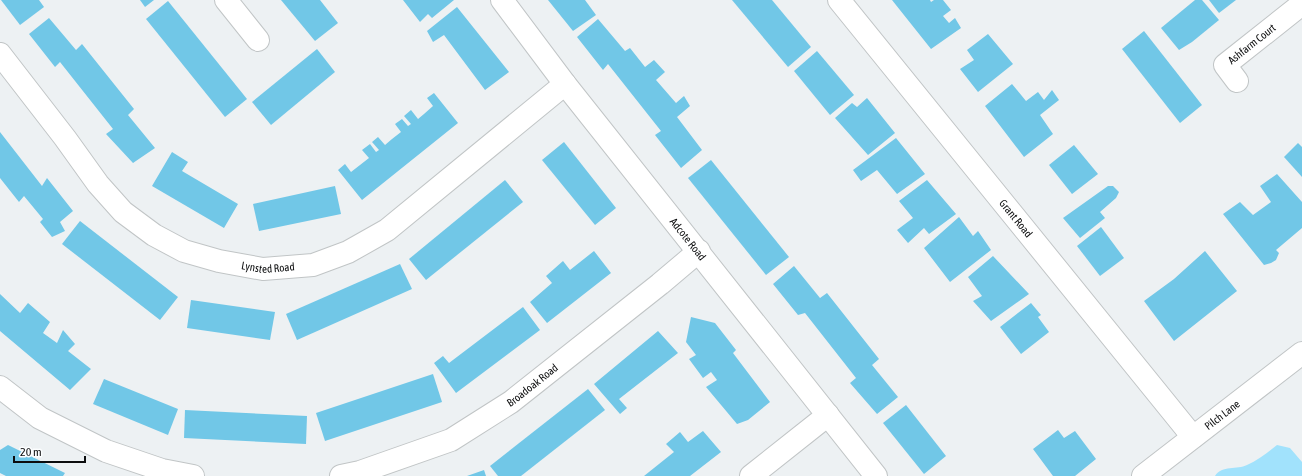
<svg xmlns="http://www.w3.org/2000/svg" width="1302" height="476" font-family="'Asap Condensed',sans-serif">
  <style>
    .green { fill: #a1e2fc }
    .building { fill: #71c7e7 }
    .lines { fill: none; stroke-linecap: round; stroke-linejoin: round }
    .minor-casing { stroke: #c1c5c6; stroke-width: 24 }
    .minor { stroke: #fff; stroke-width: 22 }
    .labels { text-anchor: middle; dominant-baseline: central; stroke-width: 4; stroke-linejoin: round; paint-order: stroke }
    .street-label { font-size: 11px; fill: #0c0d0e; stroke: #fcfeff }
  </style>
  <rect width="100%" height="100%" fill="#edf1f3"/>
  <path class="green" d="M1277,445L1290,448L1302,462V476H1215C1222,465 1237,470 1247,465C1258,460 1268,452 1277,445Z"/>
  <g class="building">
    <polygon points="1,0 39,0 44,7 20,25"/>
    <polygon points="140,0 154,0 145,7"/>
    <polygon points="281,0 320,0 338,23 315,41"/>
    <polygon points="403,0 454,0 432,18 428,14 420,22"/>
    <polygon points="548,0 585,0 596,15 573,31"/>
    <polygon points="732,0 772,0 811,47 788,67"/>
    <polygon points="892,0 930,0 931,2 934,0 943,0 951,10 943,16 949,23 955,18 961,28 931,49"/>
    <polygon points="1195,0 1202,0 1219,20 1192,42 1179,50 1161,28"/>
    <polygon points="1209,0 1236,0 1219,13"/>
    <polygon points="168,1 247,99 225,117 146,19"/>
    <polygon points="457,7 509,72 485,90 444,35 433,42 427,31"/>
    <polygon points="49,18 76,50 82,44 134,109 128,115 155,148 133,163 106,134 113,129 60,62 55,67 29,34"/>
    <polygon points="598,19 625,51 630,48 645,67 654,60 665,72 656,80 676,103 684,96 690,106 677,117 702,150 681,168 655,135 661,131 608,64 603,70 577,37"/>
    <polygon points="1144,31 1202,105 1180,123 1122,49"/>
    <polygon points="988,34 1013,64 978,92 960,69 974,60 967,50"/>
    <polygon points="317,49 335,72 271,125 252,102"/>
    <polygon points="817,51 854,95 830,115 794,71"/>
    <polygon points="1012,84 1026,101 1038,92 1044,100 1052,90 1059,100 1040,115 1053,134 1024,157 985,106"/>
    <polygon points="434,93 458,123 362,200 338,170 345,164 351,172 369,158 362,150 370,144 376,152 379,150 372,142 378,137 385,145 392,139 401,132 395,124 402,119 408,126 411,124 404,116 411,110 418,119 424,114 433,106 427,98"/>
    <polygon points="867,98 895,133 868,155 835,118 852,103 857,107"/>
    <polygon points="0,132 42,186 47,178 73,211 60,222 65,231 52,237 40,222 43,219 24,196 19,202 0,178"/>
    <polygon points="896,138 925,174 897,194 877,170 861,181 853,170"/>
    <polygon points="564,142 616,208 595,225 542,160"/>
    <polygon points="1298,143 1302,147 1302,177 1284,157"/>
    <polygon points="1074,145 1098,174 1072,194 1049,165"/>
    <polygon points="172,152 188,162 182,171 238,204 224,228 152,186"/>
    <polygon points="711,160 789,257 766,275 688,178"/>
    <polygon points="1277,174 1302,202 1302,228 1276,250 1279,253 1276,260 1271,263 1264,265 1223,214 1240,202 1253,215 1271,202 1260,186"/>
    <polygon points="505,180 523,202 426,280 409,259"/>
    <polygon points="927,180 956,214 929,234 924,228 908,243 897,230 913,218 899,201"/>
    <polygon points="335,186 341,214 259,231 253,204"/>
    <polygon points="1108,186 1113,186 1119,192 1116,198 1100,212 1105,218 1080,238 1063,218"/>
    <polygon points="959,217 973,236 978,231 991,250 950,282 924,248"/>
    <polygon points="80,221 178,297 160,320 62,244"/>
    <polygon points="1101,227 1124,258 1100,276 1077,246"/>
    <polygon points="594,251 611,273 547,323 530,302 552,283 546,276 563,261 570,270"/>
    <polygon points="1205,251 1237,291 1174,341 1144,301 1174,279"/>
    <polygon points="993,256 1029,294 991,321 973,301 982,296 968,277"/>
    <polygon points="400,264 412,289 297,340 286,314"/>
    <polygon points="794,266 820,298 827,293 879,359 872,365 898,397 877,414 850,383 856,378 805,313 798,315 773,284"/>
    <polygon points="0,294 20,313 28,303 50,322 43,333 57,343 63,330 75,344 68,351 91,369 70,390 0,331"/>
    <polygon points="191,300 275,312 270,340 187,328"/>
    <polygon points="1031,303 1041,315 1038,317 1049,332 1021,354 1000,327"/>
    <polygon points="523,307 540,330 456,393 434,363 443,356 449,363"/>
    <polygon points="691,317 715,323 736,350 733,353 770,402 748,420 737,424 706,387 717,380 711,372 703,378 689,359 696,355 686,342"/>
    <polygon points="658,331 678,353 619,399 627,408 620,414 594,384"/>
    <polygon points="433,374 442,402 325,441 316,413"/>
    <polygon points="104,379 178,409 168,435 93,404"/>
    <polygon points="588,389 605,410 521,476 498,476 490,466"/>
    <polygon points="906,405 946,456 924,474 883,423"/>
    <polygon points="185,410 307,416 306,444 184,438"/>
    <polygon points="1058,430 1064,438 1075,431 1096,459 1075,476 1053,476 1033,449"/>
    <polygon points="703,431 721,452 690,476 644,476 674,452 666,444 680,432 688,442"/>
    <polygon points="8,445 65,473 63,476 6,476 0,473 0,450"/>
    <polygon points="484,470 486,476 467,476"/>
  </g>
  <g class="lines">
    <g class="minor-casing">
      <g id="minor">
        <polyline points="226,0 258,40"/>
        <path id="s1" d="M502,0L565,84L876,476"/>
        <path id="s2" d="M839,0L1193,437"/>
        <path id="s3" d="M0,54L65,138L98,184L123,212L154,235L184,251L219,261L263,269L313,265L348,252L387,230L565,84"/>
        <path id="s4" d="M1237,81L1225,65L1302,4"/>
        <polyline points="0,387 40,418 106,451 162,470 193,476"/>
        <path id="s5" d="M341,476L360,472L451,440L511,402L660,284L699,251"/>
        <polyline points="751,476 828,415"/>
        <path id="s6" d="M1143,476L1302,353"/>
      </g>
    </g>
    <use href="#minor" class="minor"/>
  </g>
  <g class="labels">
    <g class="street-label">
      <text stroke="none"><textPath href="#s4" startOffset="54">Ashfarm Court</textPath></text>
      <text stroke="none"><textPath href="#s2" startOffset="281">Grant Road</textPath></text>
      <text stroke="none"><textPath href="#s1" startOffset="303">Adcote Road</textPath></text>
      <text stroke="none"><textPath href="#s3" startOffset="359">Lynsted Road</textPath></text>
      <text stroke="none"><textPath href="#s5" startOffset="214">Broadoak Road</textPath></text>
      <text stroke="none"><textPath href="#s6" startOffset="100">Pilch Lane</textPath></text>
    </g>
  </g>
  <path d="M14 456v6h71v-6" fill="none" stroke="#0c0d0e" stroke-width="2"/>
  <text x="20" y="456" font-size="12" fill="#0c0d0e" stroke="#fcfeff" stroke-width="3" paint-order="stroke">20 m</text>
</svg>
